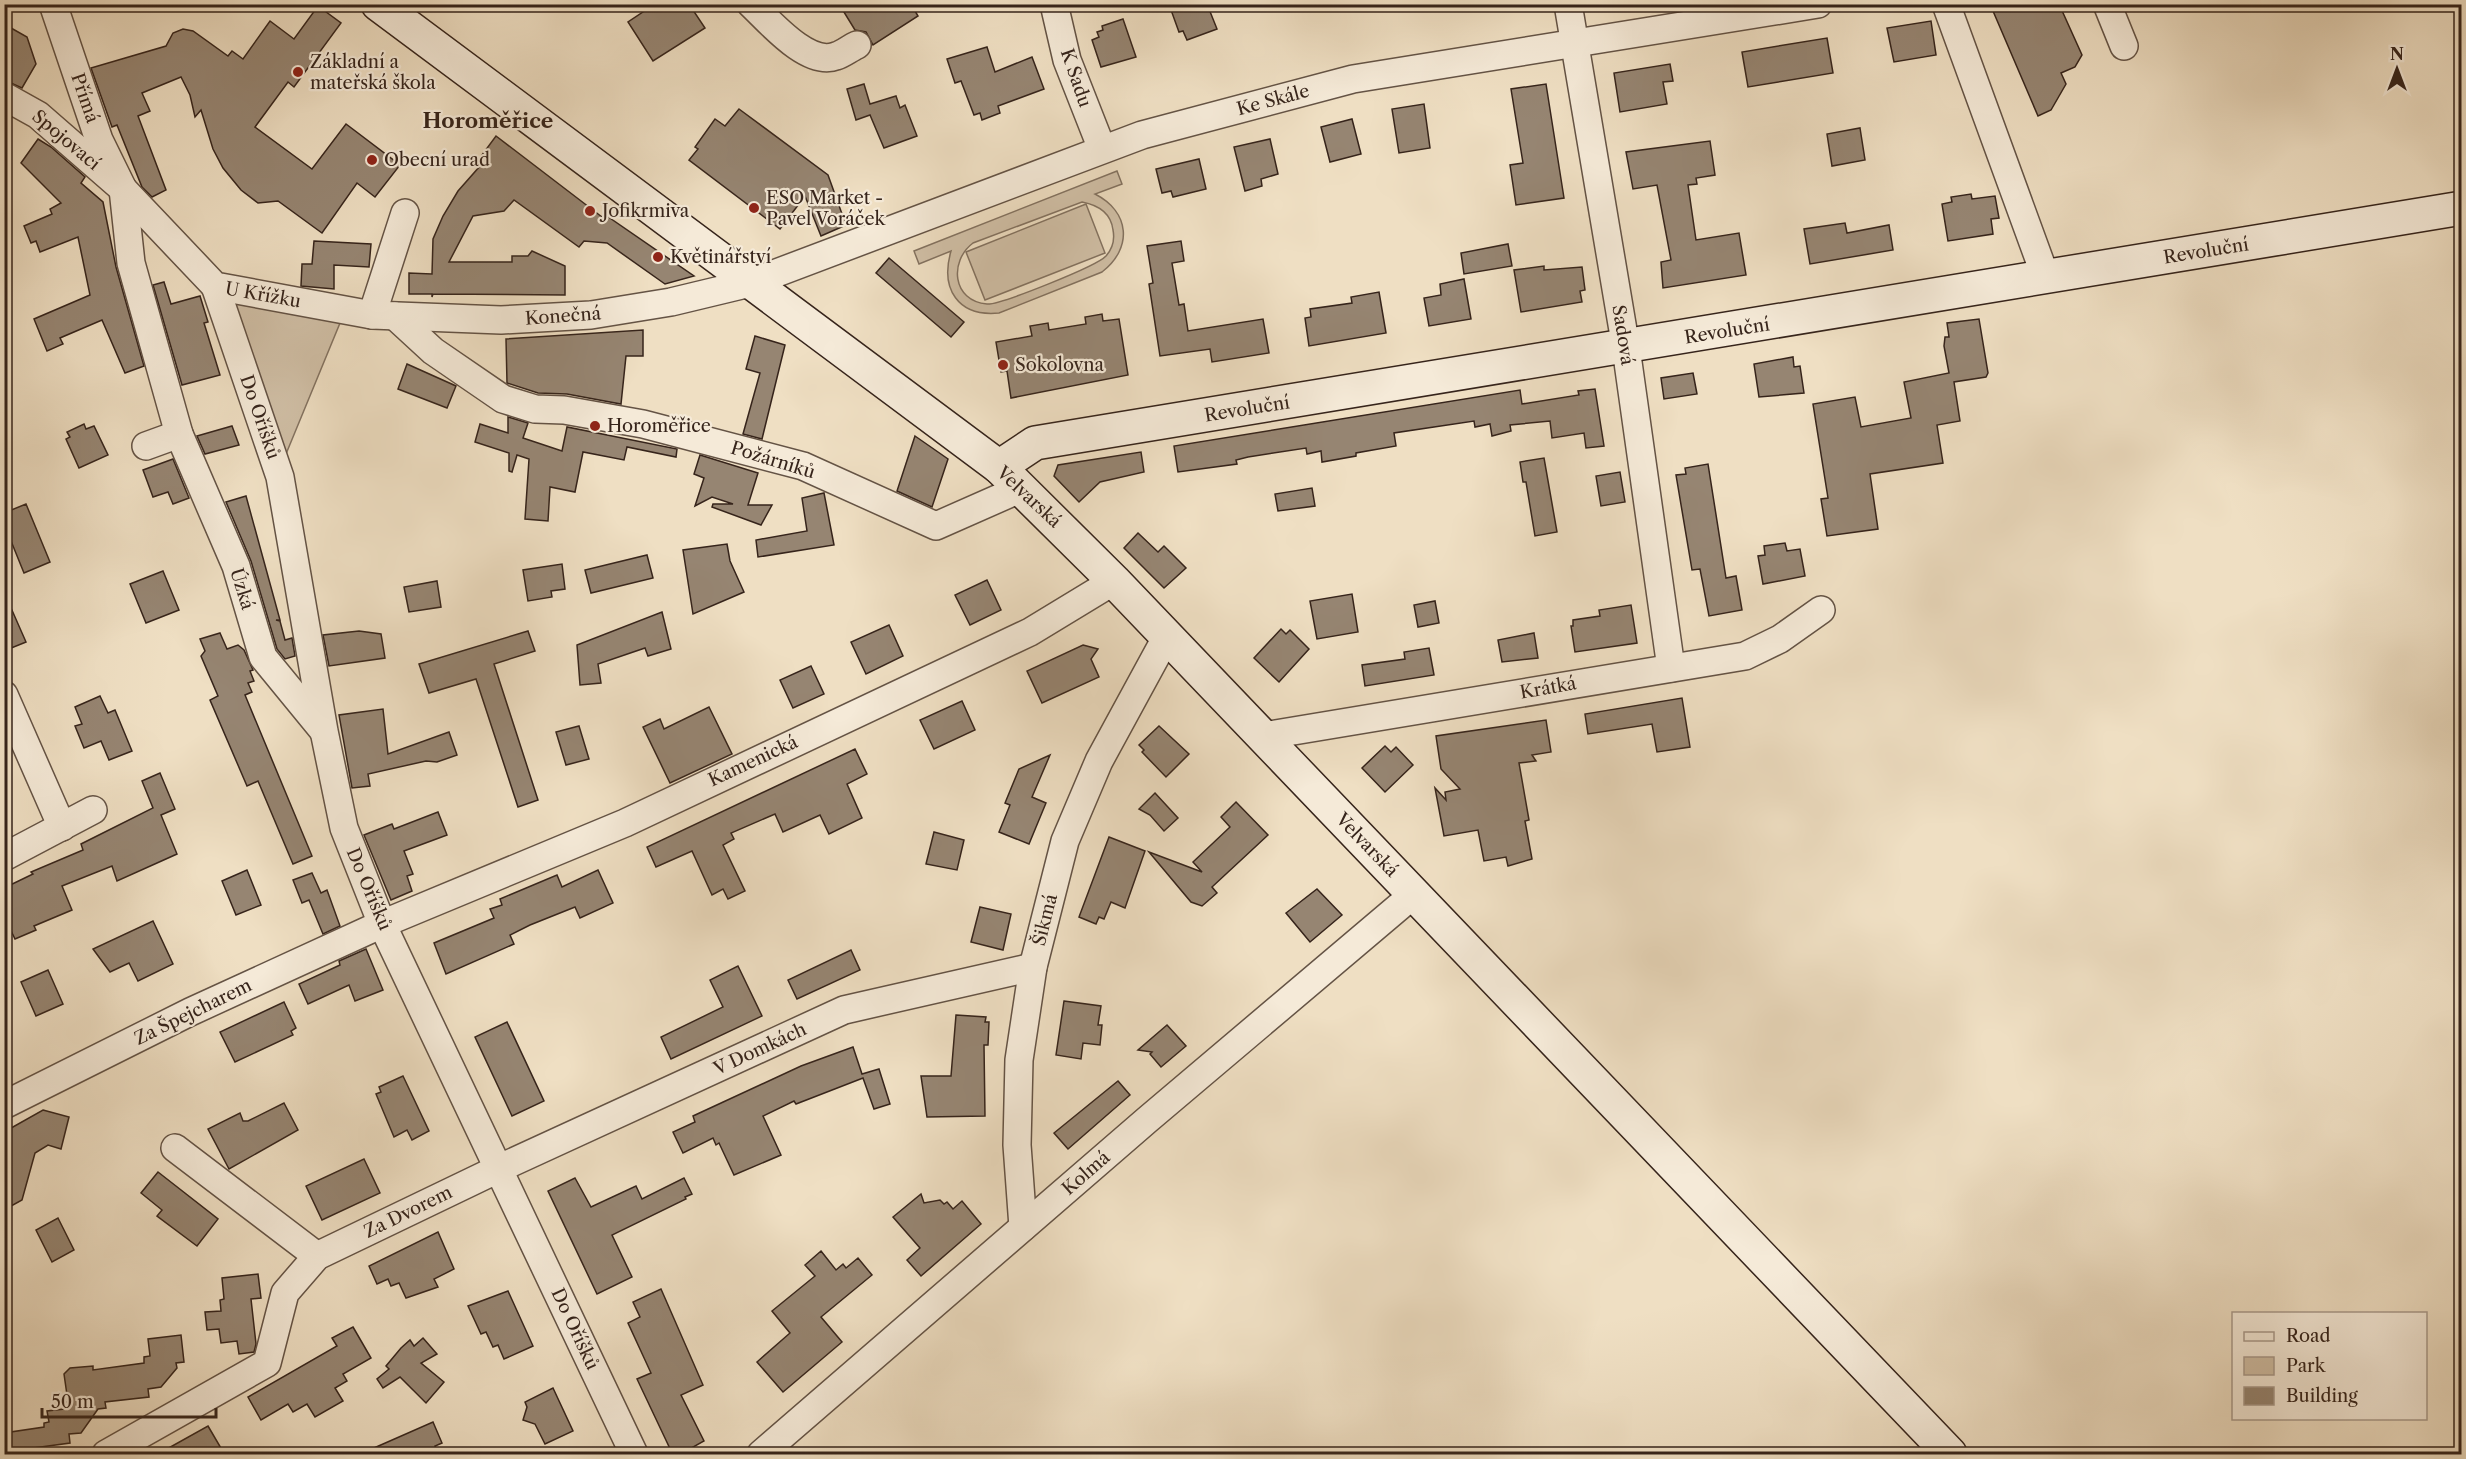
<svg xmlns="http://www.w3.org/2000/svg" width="2466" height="1459" font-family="'Libre Caslon Text',serif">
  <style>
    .green { fill: #d0bfa6; stroke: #837260; stroke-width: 1.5; fill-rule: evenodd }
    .building { fill: #968572; stroke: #36241b; stroke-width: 1.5 }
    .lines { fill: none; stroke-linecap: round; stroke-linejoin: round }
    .street-casing { stroke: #645345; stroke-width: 30 }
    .secondary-casing { stroke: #36241b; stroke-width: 36 }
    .street { stroke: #f5ead8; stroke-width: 27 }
    .secondary { stroke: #f5ead8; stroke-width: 33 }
    .poi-dot { fill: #8f2418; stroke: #f5ead8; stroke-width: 2 }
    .labels { text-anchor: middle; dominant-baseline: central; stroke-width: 4.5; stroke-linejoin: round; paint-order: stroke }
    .poi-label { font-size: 18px; fill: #36241b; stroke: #f5ead8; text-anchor: start }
    .street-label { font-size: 18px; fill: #36241b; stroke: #f5ead8 }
    .quarter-label { font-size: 21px; font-weight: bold; fill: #36241b; stroke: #f5ead8 }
  </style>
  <rect width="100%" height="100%" fill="#efdfc3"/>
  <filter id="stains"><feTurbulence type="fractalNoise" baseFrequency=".00333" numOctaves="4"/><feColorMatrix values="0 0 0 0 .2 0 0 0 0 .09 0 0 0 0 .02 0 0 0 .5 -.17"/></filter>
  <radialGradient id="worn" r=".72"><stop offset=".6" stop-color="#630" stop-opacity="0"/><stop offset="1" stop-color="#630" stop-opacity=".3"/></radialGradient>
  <g class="green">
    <path d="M1117,171L1122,184L1095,194C1130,212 1133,248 1102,272L999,313C958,317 940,289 951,251L919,264L914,251ZM1082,202C1098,205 1111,213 1113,230C1115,240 1112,249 1106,256C1097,266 1000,305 987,304C952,301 949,261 973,243Z"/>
    <polygon points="1086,204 1105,253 985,300 966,252"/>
    <polygon points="230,299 340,323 286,454"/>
  </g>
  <g class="building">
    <polygon points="655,4 689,4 705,28 653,61 628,22"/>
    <polygon points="839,4 911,4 918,16 873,45 866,32 855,30"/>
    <polygon points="1184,4 1207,4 1217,29 1187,40 1183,31 1179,32 1171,10"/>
    <polygon points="1990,4 2059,4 2082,55 2075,67 2061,73 2066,84 2051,110 2038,116"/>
    <polygon points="318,6 341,23 294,87 288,82 255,127 312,169 346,124 400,165 375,197 357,183 322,233 278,201 258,203 241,190 223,168 213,149 201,110 195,117 190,95 181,77 142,93 150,111 138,116 166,190 152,197 142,187 117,125 112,127 91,68 166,46 173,33 183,29 193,31 228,56 232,51 243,59 270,21 294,39"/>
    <polygon points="1123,19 1136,57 1101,67 1092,40 1099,37 1097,32 1103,30 1102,26"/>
    <polygon points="1931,21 1936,55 1894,62 1887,28"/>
    <polygon points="4,24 27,37 36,64 22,88 4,80"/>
    <polygon points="1827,38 1833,73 1748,87 1742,52"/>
    <polygon points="987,47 995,72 1032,57 1044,89 998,106 1000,113 982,120 980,113 974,115 961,81 955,83 947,59"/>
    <polygon points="1670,64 1673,81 1663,82 1667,104 1620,112 1614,73"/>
    <polygon points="864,84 870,104 896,96 900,108 905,105 917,136 884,148 870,115 856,120 847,89"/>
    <polygon points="1546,84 1564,198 1516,205 1510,165 1523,163 1511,89"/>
    <polygon points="1424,104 1430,148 1399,153 1392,109"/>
    <polygon points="739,109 828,175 846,225 821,236 805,196 780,229 689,160 698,149 695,147 715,119 725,126"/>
    <polygon points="1352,119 1361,154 1330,162 1321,127"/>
    <polygon points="1860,128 1865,160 1832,166 1827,134"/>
    <polygon points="496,136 602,217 604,214 694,276 665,284 607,243 584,241 579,247 514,200 504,211 473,216 449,262 512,262 512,256 528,256 532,251 565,266 565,295 433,294 432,297 432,294 409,294 409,273 432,274 433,239 443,216 458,191 480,166 476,163"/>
    <polygon points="38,139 51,147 85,177 81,183 103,202 116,267 144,366 125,373 102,320 60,338 63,344 47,351 34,319 90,295 78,237 40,252 36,241 31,243 24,226 52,214 50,209 61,203 21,163"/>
    <polygon points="1270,139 1278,174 1261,179 1262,186 1245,191 1234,147"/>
    <polygon points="1710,141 1715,175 1696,178 1697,184 1688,185 1696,240 1739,233 1746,275 1663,288 1661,262 1671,260 1657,185 1633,189 1626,152"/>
    <polygon points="1199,159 1206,189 1173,197 1171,191 1162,193 1156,169"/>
    <polygon points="1971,194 1972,199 1995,196 1999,218 1991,219 1993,234 1948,241 1942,204 1952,202 1951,197"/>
    <polygon points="1845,223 1847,233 1889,225 1893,250 1810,264 1804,229"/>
    <polygon points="314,241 371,244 369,267 334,265 334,289 301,286 302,264 312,264"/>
    <polygon points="1181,241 1184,261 1172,263 1179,305 1184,304 1188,331 1263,319 1269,353 1212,362 1210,349 1160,356 1149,284 1153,283 1147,246"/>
    <polygon points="1508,244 1512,266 1464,274 1461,253"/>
    <polygon points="889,258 964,322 951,337 876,273"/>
    <polygon points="1544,266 1544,270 1582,267 1585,290 1580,291 1582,302 1521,312 1514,270"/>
    <polygon points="1464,279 1471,319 1429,326 1424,298 1441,295 1440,284"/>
    <polygon points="164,282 171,304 200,296 208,322 204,323 220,375 182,385 153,285"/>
    <polygon points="1379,292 1386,333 1309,346 1305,318 1311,317 1310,309 1352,303 1351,297"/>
    <polygon points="1102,314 1103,321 1119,319 1128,375 1011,398 1007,371 1001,372 996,342 1032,336 1030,326 1048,323 1049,330 1086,324 1085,317"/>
    <polygon points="1979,319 1988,373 1986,377 1954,382 1960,421 1937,425 1943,463 1870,474 1878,529 1827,536 1821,499 1828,498 1813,404 1855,397 1861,427 1911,418 1904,382 1949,373 1944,346 1945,337 1949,337 1947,323"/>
    <polygon points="643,330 643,356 626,356 621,404 567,394 538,393 507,383 506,339"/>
    <polygon points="755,336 785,345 762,439 743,434 760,373 746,369"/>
    <polygon points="1793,357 1794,367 1800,366 1804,393 1759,397 1754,364"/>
    <polygon points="407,364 456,386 447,408 398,389"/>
    <polygon points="1693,373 1697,394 1664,399 1661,378"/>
    <polygon points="1595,389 1604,446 1586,448 1584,433 1552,438 1550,421 1510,425 1511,431 1492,436 1490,424 1475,427 1474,421 1394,433 1396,446 1356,453 1356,456 1322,462 1321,451 1307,454 1306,448 1248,457 1236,460 1237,464 1178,472 1174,446 1520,390 1522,404 1579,395 1578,391"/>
    <polygon points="508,417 528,423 523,438 562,451 567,427 677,449 676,457 627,447 624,460 583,452 575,492 550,487 548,521 525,519 529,459 517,455 512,472 509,471 509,453 475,442 480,424 508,433"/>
    <polygon points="84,424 86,429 94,426 108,455 79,468 66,439 70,437 67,432"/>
    <polygon points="232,426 239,445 205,454 197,436"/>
    <polygon points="915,436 948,459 932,507 897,491"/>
    <polygon points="1141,452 1144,472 1100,482 1079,502 1054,476 1058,465"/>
    <polygon points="700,455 758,473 748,505 772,505 761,525 712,507 713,504 733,504 712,497 695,506 704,478 694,474"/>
    <polygon points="1544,458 1557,532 1535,536 1526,482 1523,482 1520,462"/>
    <polygon points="173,459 189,498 173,504 168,492 153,497 143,470"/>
    <polygon points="1708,464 1726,578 1736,576 1742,610 1709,616 1700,569 1692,570 1676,475 1686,474 1685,468"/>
    <polygon points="1620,472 1625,502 1601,506 1596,476"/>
    <polygon points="1312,488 1315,506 1278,511 1275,494"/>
    <polygon points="824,493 834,545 758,557 756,540 807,531 802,498"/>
    <polygon points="246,496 280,620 276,620 280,621 285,640 292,638 295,656 285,659 277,649 251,561 226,502"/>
    <polygon points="26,504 50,562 24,573 11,541 4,544 4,513"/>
    <polygon points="1138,533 1158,552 1164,546 1186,568 1164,588 1124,548"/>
    <polygon points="1785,543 1787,551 1800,549 1805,576 1763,584 1758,556 1765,555 1764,546"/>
    <polygon points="727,544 730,561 744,592 693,614 683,550"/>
    <polygon points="647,555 653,578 591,593 585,570"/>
    <polygon points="562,564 565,589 551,591 552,597 528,601 523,570"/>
    <polygon points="163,571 179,610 146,623 130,584"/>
    <polygon points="987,580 1001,610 970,625 955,595"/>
    <polygon points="437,581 441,607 409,612 404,587"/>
    <polygon points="4,592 26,642 4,651"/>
    <polygon points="1352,594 1358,632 1317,639 1310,601"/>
    <polygon points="1435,601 1439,623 1418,627 1414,605"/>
    <polygon points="1631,605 1637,643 1575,652 1571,626 1573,626 1573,620 1600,616 1599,610"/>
    <polygon points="662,612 671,649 648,656 645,648 598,664 601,683 580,685 577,645"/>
    <polygon points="889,625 903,656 866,674 851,642"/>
    <polygon points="1281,629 1286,634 1290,630 1309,649 1279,682 1254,658"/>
    <polygon points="359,631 381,634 385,658 329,666 323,635"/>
    <polygon points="528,631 535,651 494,664 538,800 518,807 476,679 429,693 419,664"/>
    <polygon points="220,633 227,649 238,645 244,650 253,670 250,671 254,681 248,683 252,692 245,695 312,856 293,864 258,781 247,786 210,700 218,696 201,656 205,651 200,639"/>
    <polygon points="1534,633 1538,658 1502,662 1498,640"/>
    <polygon points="1083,645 1098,649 1091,659 1099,677 1042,703 1027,671"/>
    <polygon points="1429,648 1434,675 1365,686 1362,665 1405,659 1404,652"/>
    <polygon points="811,666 824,694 793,708 780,680"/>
    <polygon points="100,696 108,713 115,710 132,751 109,760 101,741 84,748 75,726 82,724 75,707"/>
    <polygon points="1682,698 1690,747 1657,752 1652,724 1588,734 1585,714"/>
    <polygon points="962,701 975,730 934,749 920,720"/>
    <polygon points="709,707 732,754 670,783 643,727 660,719 664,729"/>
    <polygon points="383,709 388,754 449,732 457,755 437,762 426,761 368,774 370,786 352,788 339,715"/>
    <polygon points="1546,720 1551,752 1532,755 1536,761 1519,763 1529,820 1525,821 1532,859 1508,866 1506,857 1484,861 1478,830 1444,836 1435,788 1446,800 1445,792 1460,789 1441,769 1436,736"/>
    <polygon points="579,726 589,759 566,765 556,732"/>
    <polygon points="1159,726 1189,754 1166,777 1142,752 1144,750 1139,745"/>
    <polygon points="1385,746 1391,752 1396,747 1413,765 1385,792 1362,768"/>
    <polygon points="855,749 867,774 847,784 862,818 829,834 820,815 783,832 775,814 731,833 734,839 723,845 745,891 728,899 723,889 712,895 692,851 656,867 647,847"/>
    <polygon points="1050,755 1032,797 1046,803 1029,844 999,832 1010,805 1005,803 1019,769"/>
    <polygon points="160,773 175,809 161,815 177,854 117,881 112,866 62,886 72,910 34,926 36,930 15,939 4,916 4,888 33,874 31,872 83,850 81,844 153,808 142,781"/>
    <polygon points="1155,793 1178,818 1164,831 1150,815 1139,809"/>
    <polygon points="1236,802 1268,835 1212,887 1217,893 1202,906 1191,902 1149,852 1202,872 1193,862 1230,827 1221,817"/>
    <polygon points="438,812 447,835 404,851 413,874 407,876 412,891 391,900 364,835 392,824 394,829"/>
    <polygon points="934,832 964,840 957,870 926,864"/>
    <polygon points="1109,837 1145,851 1125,908 1111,902 1104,919 1099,917 1096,924 1079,917"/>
    <polygon points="247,870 261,905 236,915 222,881"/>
    <polygon points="598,870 613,903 580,918 575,907 530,925 510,935 514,944 446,974 434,943 494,918 490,909 502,905 500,899 557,875 562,887"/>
    <polygon points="312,873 321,893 327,890 340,926 323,934 309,900 302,903 293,880"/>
    <polygon points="1317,889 1342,915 1310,942 1286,913"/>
    <polygon points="980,907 1011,914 1003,950 971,942"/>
    <polygon points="153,921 173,964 138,981 129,963 110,972 93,949"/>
    <polygon points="366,949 383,990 355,1001 349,985 308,1004 299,984 340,965 339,961"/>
    <polygon points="851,950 860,970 797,999 788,980"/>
    <polygon points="738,966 762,1016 671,1059 661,1037 723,1007 710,980"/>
    <polygon points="48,970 63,1004 36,1016 21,982"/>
    <polygon points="1064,1001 1101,1006 1098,1025 1102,1025 1100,1045 1083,1043 1081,1059 1056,1055"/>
    <polygon points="284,1002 296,1028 291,1031 293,1035 235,1062 220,1032"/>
    <polygon points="956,1015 986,1017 985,1022 989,1022 988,1045 984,1045 985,1116 927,1117 921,1076 951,1076"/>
    <polygon points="507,1022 544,1101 512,1116 475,1037"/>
    <polygon points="1167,1025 1186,1046 1161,1067 1150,1054 1152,1052 1138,1050"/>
    <polygon points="853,1047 862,1074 879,1069 890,1104 874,1109 863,1078 796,1104 794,1101 763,1116 781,1155 734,1175 719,1143 716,1145 713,1138 683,1153 673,1132 695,1122 693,1116 801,1066"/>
    <polygon points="403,1076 429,1131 412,1140 407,1130 394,1137 376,1094 381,1092 379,1087"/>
    <polygon points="1118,1081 1130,1095 1068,1149 1054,1133"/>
    <polygon points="284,1103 298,1130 229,1169 208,1129 240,1113 243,1121 248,1121"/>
    <polygon points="43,1110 69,1117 61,1149 48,1145 35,1153 22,1200 4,1210 4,1132"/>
    <polygon points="364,1159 380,1193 322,1220 306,1186"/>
    <polygon points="158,1172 218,1219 197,1246 157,1216 162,1210 141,1193"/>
    <polygon points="575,1178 591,1207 636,1186 642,1199 684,1178 692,1194 685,1197 686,1199 612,1235 632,1277 597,1294 548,1191"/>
    <polygon points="921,1194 924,1203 940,1200 944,1204 947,1202 953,1209 962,1201 981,1224 921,1276 907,1260 920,1248 893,1217"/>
    <polygon points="58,1218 74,1250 52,1262 36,1230"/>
    <polygon points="438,1232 454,1269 434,1279 438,1287 406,1298 399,1283 391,1286 388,1279 377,1284 369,1266"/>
    <polygon points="821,1251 836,1270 843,1264 846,1268 858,1258 872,1275 821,1317 842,1342 783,1392 757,1362 790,1333 772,1311 815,1276 805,1265"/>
    <polygon points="258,1274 261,1298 251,1299 256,1344 254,1352 239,1354 237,1341 221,1343 219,1329 207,1330 205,1312 221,1311 220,1300 224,1299 222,1278"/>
    <polygon points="661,1289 703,1385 681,1395 704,1441 693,1447 696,1455 673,1455 637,1379 651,1373 628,1323 640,1317 633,1302"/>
    <polygon points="508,1291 533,1346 504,1359 498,1345 493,1347 486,1332 481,1334 468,1306"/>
    <polygon points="353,1327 371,1358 343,1374 347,1381 335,1388 343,1401 315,1417 307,1404 293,1412 288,1404 261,1420 248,1397 337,1346 332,1338"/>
    <polygon points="181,1335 184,1362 176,1363 177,1368 161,1387 148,1389 149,1397 105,1402 106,1408 98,1409 81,1433 69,1434 70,1443 4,1452 4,1433 44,1427 44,1423 49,1422 47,1411 64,1409 64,1402 68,1402 64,1374 70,1368 93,1366 93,1370 144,1363 144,1357 150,1356 148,1339"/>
    <polygon points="423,1338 437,1354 421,1363 444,1382 426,1403 400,1377 383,1388 377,1379 389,1369 386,1366 401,1348 410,1340 414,1346"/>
    <polygon points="553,1388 573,1431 545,1444 535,1424 523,1420 527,1407 525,1402"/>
    <polygon points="433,1422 442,1443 435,1446 440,1455 358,1455"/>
    <polygon points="208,1426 225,1455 156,1455"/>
  </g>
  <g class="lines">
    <g class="street-casing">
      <g id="street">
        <polyline points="53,4 99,140 123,189 131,263 179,434 236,566 263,657 322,729"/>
        <path d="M751,4C770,22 808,67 836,56C843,54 850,48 857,45"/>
        <polyline points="1054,4 1067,60 1102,149"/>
        <polyline points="1568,4 1626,348 1671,668"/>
        <polyline points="1946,4 2046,278"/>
        <polyline points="2107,4 2124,46"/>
        <polyline points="4,96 38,115 123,189 215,286 372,315 501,320 591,315 671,302 750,283 1142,135 1353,79 1818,4"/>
        <polyline points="215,286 280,477 324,731 344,828 382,924 634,1454"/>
        <polyline points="372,315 405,213"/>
        <polyline points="395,316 433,351 503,399 535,409 564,410 643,424 803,466 936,526 1022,488"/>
        <polyline points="146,446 179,434"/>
        <polyline points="4,695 62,827"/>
        <polyline points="1263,736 1745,656 1780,639 1821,610"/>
        <polyline points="4,857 93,810"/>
        <polyline points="4,1105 190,1012 382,924 625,823 1030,632 1114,581"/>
        <polyline points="175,1148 317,1256"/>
        <polyline points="1023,1227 1017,1145 1019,1060 1033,967 1065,841 1099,761 1167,636"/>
        <polyline points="106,1454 267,1363 285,1293 317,1256 500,1168 844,1010 1033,967"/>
        <polyline points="761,1454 1147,1120 1414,894"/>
      </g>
    </g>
    <g class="secondary-casing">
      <g id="secondary">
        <polyline points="378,4 999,467 1114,581 1950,1454"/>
        <polyline points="999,467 1035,443 2462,208"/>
      </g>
    </g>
    <use href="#street" class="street"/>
    <use href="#secondary" class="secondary"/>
  </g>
  <g class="poi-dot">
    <circle cx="298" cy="72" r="6"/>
    <circle cx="372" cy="160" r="6"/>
    <circle cx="754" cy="208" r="6"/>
    <circle cx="590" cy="211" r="6"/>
    <circle cx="658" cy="257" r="6"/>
    <circle cx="1003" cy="365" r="6"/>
    <circle cx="595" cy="426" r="6"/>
  </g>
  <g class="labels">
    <g class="poi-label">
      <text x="310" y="62">Základní a<tspan x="310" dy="21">mateřská škola</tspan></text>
      <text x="384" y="160">Obecní urad</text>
      <text x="766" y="198">ESO Market -<tspan x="766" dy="21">Pavel Voráček</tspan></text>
      <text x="602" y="211">Jofikrmiva</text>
      <text x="670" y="257">Květinářství</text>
      <text x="1015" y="365">Sokolovna</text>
      <text x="607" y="426">Horoměřice</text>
    </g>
    <g class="street-label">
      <text transform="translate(1076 78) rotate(71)">K Sadu</text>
      <text transform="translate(85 98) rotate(71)">Přímá</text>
      <text transform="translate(1273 100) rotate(-15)">Ke Skále</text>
      <text transform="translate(66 140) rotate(40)">Spojovací</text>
      <text transform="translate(2206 251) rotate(-9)">Revoluční</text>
      <text transform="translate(263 295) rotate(10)">U Křížku</text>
      <text transform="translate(563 316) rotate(-4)">Konečná</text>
      <text transform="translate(1727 331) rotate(-9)">Revoluční</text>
      <text transform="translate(1623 335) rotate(81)">Sadová</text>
      <text transform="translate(1247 409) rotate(-9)">Revoluční</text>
      <text transform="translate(260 417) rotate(71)">Do Oříšků</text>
      <text transform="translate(773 460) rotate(17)">Požárníků</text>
      <text transform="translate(1029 497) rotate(43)">Velvarská</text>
      <text transform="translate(242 589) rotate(73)">Úzká</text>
      <text transform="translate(1548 688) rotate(-10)">Krátká</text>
      <text transform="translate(753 761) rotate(-25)">Kamenická</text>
      <text transform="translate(1367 845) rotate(46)">Velvarská</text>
      <text transform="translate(369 889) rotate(67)">Do Oříšků</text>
      <text transform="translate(1045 920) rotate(-76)">Šikmá</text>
      <text transform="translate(193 1012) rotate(-26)">Za Špejcharem</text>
      <text transform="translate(760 1049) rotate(-25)">V Domkách</text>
      <text transform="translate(1086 1173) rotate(-41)">Kolmá</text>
      <text transform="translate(408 1212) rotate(-26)">Za Dvorem</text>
      <text transform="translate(575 1329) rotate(65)">Do Oříšků</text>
    </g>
    <g class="quarter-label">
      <text x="488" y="120">Horoměřice</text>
    </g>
  </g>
  <rect width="2466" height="1459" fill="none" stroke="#efdfc3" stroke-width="24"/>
  <rect x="6" y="6" width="2454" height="1447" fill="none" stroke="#36241b" stroke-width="3"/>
  <rect x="12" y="12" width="2442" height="1435" fill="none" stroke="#36241b" stroke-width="1.5"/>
  <rect x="2232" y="1312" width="195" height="108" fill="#f5ead8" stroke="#a99b8c" stroke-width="1.5"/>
  <rect x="2244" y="1332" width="30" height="9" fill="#f5ead8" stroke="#a99b8c" stroke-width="1.5"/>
  <text x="2286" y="1342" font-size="18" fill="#36241b">Road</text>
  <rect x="2244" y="1357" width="30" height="18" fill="#d0bfa6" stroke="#a99b8c" stroke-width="1.5"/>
  <text x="2286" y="1372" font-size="18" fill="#36241b">Park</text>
  <rect x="2244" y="1387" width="30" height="18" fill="#968572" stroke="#a99b8c" stroke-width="1.5"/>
  <text x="2286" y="1402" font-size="18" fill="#36241b">Building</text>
  <g transform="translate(2397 69)" stroke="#f5ead8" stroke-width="4.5" paint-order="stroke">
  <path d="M0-4.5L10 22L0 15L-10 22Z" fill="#36241b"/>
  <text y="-9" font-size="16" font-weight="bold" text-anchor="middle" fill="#36241b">N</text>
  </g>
  <path d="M42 1408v9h174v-9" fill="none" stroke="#36241b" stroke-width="3"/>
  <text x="51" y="1408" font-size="18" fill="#36241b" stroke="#f5ead8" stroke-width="4.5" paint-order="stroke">50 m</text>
  <rect width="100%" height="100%" filter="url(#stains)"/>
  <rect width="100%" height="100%" fill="url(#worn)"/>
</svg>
